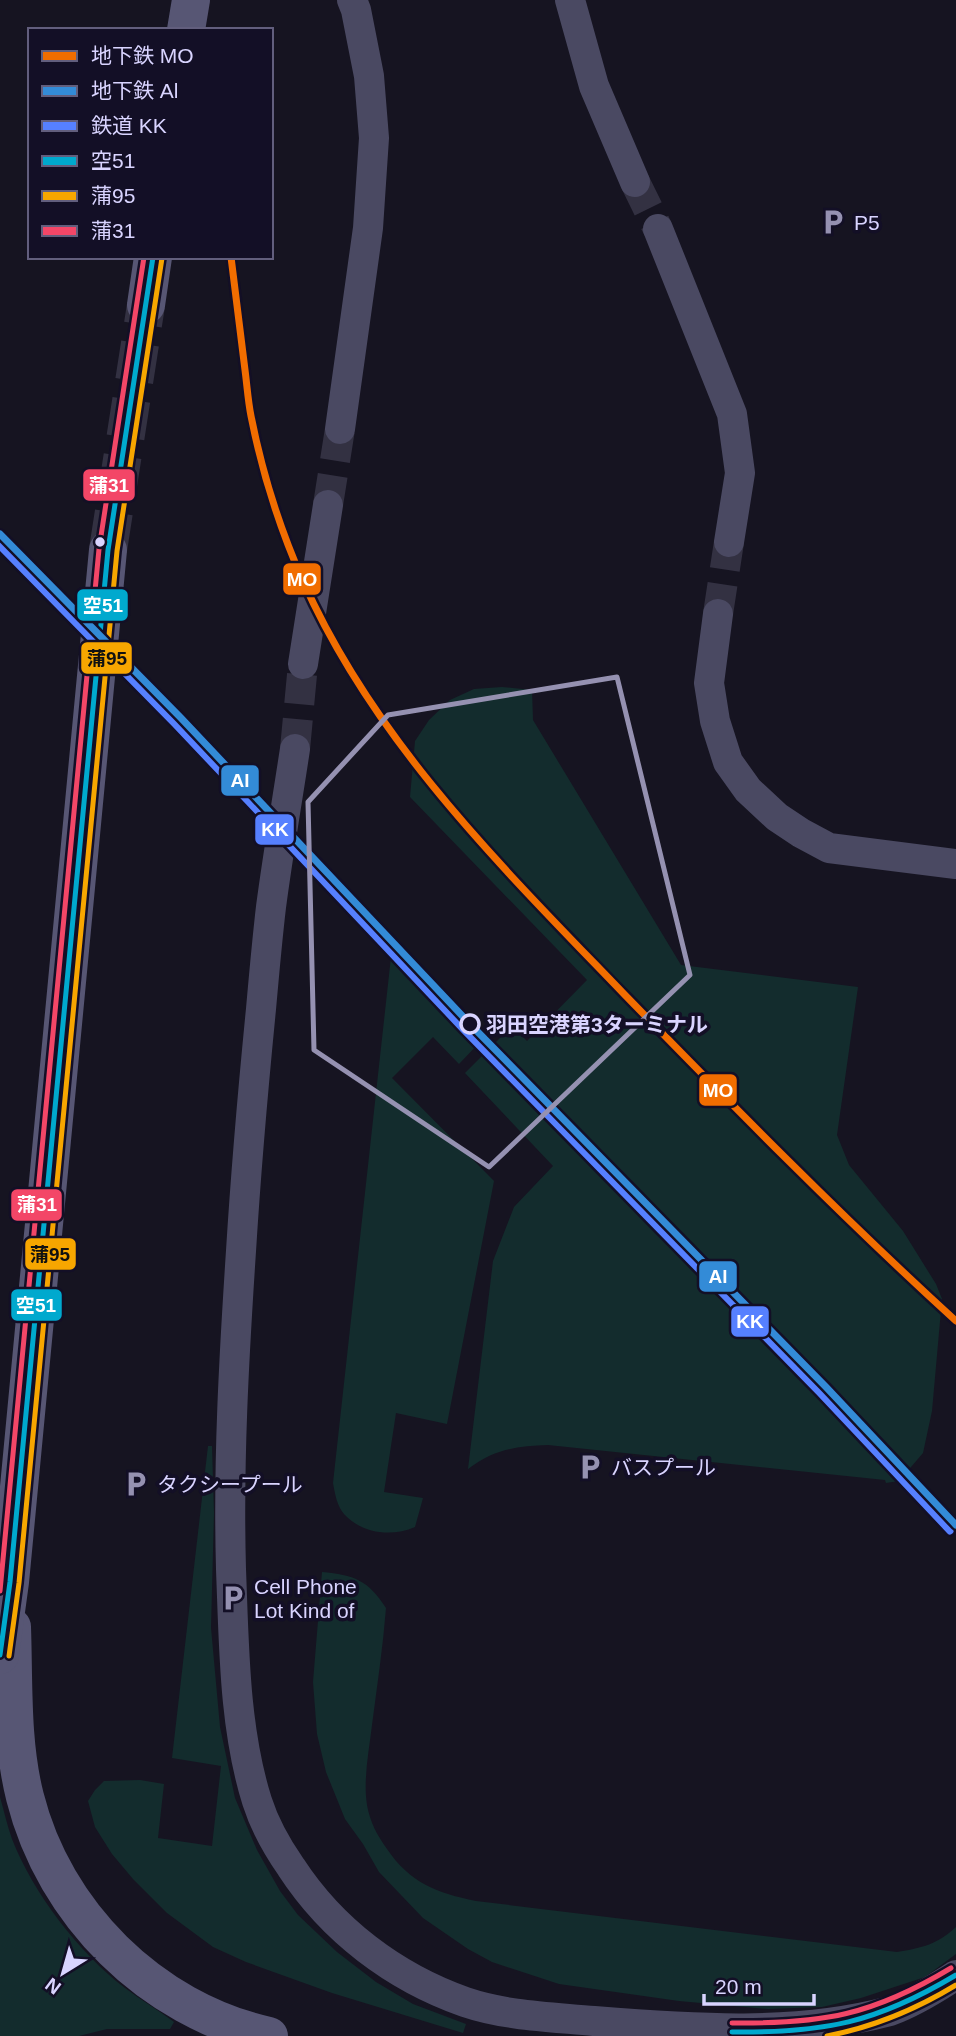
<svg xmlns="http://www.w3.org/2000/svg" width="956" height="2036" font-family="Helvetica,'Noto Sans JP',sans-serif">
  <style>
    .green { fill: #132c2d }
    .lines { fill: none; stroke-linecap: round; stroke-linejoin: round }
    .street-tunnel { stroke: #333142; stroke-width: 30; stroke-dasharray: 30 15; stroke-linecap: butt }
    .secondary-tunnel { stroke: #333142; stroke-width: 38; stroke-dasharray: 38 19; stroke-linecap: butt }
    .street { stroke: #4a4962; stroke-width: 30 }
    .secondary { stroke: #575674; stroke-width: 38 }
    .bus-1-casing { stroke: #130f26; stroke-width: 10 }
    .bus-2-casing { stroke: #130f26; stroke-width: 10 }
    .bus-3-casing { stroke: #130f26; stroke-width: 10 }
    .bus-1 { stroke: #00a9ce; stroke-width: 5 }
    .bus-2 { stroke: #f7a600; stroke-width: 5 }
    .bus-3 { stroke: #f34667; stroke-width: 5 }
    .rail-1-casing { stroke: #130f26; stroke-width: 12 }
    .rail-1 { stroke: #5680ff; stroke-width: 7 }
    .metro-1-casing { stroke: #130f26; stroke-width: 12 }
    .metro-2-casing { stroke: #130f26; stroke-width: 12 }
    .metro-1 { stroke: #f16d00; stroke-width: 7 }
    .metro-2 { stroke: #338bd7; stroke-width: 7 }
    .marked { fill: none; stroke: #9591b1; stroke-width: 5; stroke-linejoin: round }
    .bus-dot { fill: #d9d4ff; stroke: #130f26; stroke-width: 2.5 }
    .stop-dot { fill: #130f26; stroke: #d9d4ff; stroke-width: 3.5 }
    .labels { text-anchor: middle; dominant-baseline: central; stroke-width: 7; stroke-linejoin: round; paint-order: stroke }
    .poi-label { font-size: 21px; fill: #d9d4ff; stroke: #130f26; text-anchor: start }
    .stop-label { font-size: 21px; font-weight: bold; fill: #d9d4ff; stroke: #130f26; text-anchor: start }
    .line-badge { stroke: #130f26; stroke-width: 2.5 }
    .badge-label { font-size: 19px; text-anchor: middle; font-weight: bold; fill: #fff }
    .pale-badge-label { font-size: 19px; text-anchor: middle; font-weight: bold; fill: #111 }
  </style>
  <rect width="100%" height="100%" fill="#161421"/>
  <g class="green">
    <path d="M502,687L532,690L533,720L681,965L858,987L837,1135L849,1165L903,1231L936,1284L942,1299L932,1411L923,1453L899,1481L886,1483L885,1480L548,1445C517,1446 494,1449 468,1469L493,1261L514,1207L553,1166L465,1073L512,1026L527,1041L587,980L410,797L415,741L429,720L450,700L474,689Z"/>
    <path d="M391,957L479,1043L459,1064L433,1037L392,1078L494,1181L447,1424L396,1413L384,1492L423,1498L415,1527C392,1537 362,1534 344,1514C337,1506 335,1494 333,1483Z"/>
    <polygon points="208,1446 212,1446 214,1513 211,1628 220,1727 235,1798 257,1850 280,1891 298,1915 337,1952 376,1982 413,2004 466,2024 463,2033 332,1993 246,1962 213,1947 167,1913 133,1879 112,1854 95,1827 88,1801 95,1790 104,1781 140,1780 164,1784 158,1838 212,1846 221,1766 172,1758"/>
    <path d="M322,1572C354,1575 368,1580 386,1608C383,1647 377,1686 372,1725C369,1751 363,1779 367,1805C370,1822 377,1835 387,1849C410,1883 437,1893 476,1901L897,1952C922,1948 938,1944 956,1927V1954L925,1977L861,1998L822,2007L768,2009L679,2001L559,1984L492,1962L468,1949L423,1918L379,1872L363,1844L345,1819L326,1772L317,1734L313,1682Z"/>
    <path d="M0,1797C4,1811 7,1825 12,1839C33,1893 79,1953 125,1988C141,2000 158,2010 174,2022L170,2029H107L79,2036H0Z"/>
  </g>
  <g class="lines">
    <g class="street-tunnel">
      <polyline points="635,182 658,229"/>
      <polyline points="328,505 340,429"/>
      <polyline points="718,614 729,542"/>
      <polyline points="295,749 303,664"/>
    </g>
    <polyline class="secondary-tunnel" points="108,550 146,305"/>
    <g class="street">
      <polyline points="570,0 594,86 635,182"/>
      <polyline points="658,229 732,414 740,473 729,542"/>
      <polyline points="340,429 368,228 374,138 369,76 356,10 352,0"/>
      <polyline points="718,614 709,683 715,721 728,762 748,790 777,817 801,833 829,848 956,864"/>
      <polyline points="303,664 328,505"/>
      <path d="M295,749C287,802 278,854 271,907C267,941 264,975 261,1009C253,1090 246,1170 241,1251C234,1357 228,1462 231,1569C234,1645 234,1728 257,1801C264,1823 277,1847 291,1867C332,1930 394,1977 465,2002C506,2016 552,2017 594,2021C693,2029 796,2036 890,2011C914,2002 935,1989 956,1975"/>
    </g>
    <g class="secondary">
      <polyline points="186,30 191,0"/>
      <polyline points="146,305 153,257"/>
      <path d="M12,1627C14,1683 11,1742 25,1797C54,1913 151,2010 269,2036"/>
      <polyline points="0,1655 10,1582 108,550"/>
    </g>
    <g class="bus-1-casing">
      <g id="bus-1">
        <polyline points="0,1655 10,1582 108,550 153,257"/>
        <path d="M732,2032C824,2033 876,2023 956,1975"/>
      </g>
    </g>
    <g class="bus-2-casing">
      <g id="bus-2">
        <polyline points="9,1656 19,1583 117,551 162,258"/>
        <path d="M827,2036C874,2027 915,2010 956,1985"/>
      </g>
    </g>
    <g class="bus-3-casing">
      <g id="bus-3">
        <polyline points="0,1591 99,549 144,257"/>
        <path d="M732,2023C823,2024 873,2015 951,1968"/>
      </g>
    </g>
    <use href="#bus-1" class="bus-1"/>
    <use href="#bus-2" class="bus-2"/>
    <use href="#bus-3" class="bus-3"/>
    <g class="rail-1-casing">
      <polyline id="rail-1" points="0,546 175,724 464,1030 820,1393 950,1531"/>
    </g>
    <use href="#rail-1" class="rail-1"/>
    <g class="metro-1-casing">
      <path id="metro-1" d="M231,257C236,295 240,332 245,370C247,385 248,401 251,416C262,472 280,529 303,581C375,743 503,868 624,994C732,1105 841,1216 956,1321"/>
    </g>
    <g class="metro-2-casing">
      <polyline id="metro-2" points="0,534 181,718 470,1024 826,1387 956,1525"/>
    </g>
    <use href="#metro-1" class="metro-1"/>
    <use href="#metro-2" class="metro-2"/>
  </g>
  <path class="marked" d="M617,677L690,975L489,1167L314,1050L308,802L388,715Z"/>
  <defs>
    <g id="parking-bare" transform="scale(2.1)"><path d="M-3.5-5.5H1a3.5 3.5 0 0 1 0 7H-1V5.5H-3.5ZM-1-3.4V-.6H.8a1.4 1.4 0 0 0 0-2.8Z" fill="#9591b1" stroke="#130f26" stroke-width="2.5" paint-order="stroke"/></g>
  </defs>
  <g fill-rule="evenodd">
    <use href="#parking-bare" x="833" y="222"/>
    <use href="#parking-bare" x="590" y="1467"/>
    <use href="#parking-bare" x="136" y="1484"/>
    <use href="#parking-bare" x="233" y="1598"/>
  </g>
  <circle class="bus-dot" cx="100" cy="542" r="6"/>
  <circle class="stop-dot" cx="470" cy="1024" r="9"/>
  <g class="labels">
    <g class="poi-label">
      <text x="854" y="222">P5</text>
      <text x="611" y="1467">バスプール</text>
      <text x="157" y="1484">タクシープール</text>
      <text x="254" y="1586">Cell Phone<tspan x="254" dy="24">Lot Kind of</tspan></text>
    </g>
    <g class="stop-label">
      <text x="486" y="1024">羽田空港第3ターミナル</text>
    </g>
  </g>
  <g class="line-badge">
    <rect x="82" y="468" width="54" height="34" rx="7" fill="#f34667"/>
    <rect x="282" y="562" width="40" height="34" rx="7" fill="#f16d00"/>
    <rect x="76" y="588" width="53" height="34" rx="7" fill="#00a9ce"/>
    <rect x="80" y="641" width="53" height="34" rx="7" fill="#f7a600"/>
    <rect x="220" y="764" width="40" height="33" rx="7" fill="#338bd7"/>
    <rect x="254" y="813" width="41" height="33" rx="7" fill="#5680ff"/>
    <rect x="698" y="1073" width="40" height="34" rx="7" fill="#f16d00"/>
    <rect x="10" y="1188" width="53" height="34" rx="7" fill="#f34667"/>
    <rect x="24" y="1237" width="53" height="34" rx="7" fill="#f7a600"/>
    <rect x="698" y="1260" width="40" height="33" rx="7" fill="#338bd7"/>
    <rect x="10" y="1288" width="53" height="34" rx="7" fill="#00a9ce"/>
    <rect x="730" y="1305" width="40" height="33" rx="7" fill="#5680ff"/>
  </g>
  <g class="badge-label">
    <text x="109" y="492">蒲31</text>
    <text x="302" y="586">MO</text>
    <text x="103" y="612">空51</text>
    <text x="240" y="787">Al</text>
    <text x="275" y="836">KK</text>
    <text x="718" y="1097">MO</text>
    <text x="37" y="1211">蒲31</text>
    <text x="718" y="1283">Al</text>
    <text x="36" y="1312">空51</text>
    <text x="750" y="1328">KK</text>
  </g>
  <g class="pale-badge-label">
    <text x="107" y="665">蒲95</text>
    <text x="50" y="1261">蒲95</text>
  </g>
  <rect x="28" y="28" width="245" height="231" fill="#130f26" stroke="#625e7d" stroke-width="2"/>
  <rect x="42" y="51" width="35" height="10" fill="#f16d00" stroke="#625e7d" stroke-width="2"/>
  <text x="91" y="63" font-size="21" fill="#d9d4ff">地下鉄 MO</text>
  <rect x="42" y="86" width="35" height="10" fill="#338bd7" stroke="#625e7d" stroke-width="2"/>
  <text x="91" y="98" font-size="21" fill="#d9d4ff">地下鉄 Al</text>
  <rect x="42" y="121" width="35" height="10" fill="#5680ff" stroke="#625e7d" stroke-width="2"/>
  <text x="91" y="133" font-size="21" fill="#d9d4ff">鉄道 KK</text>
  <rect x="42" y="156" width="35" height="10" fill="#00a9ce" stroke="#625e7d" stroke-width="2"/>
  <text x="91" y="168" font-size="21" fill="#d9d4ff">空51</text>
  <rect x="42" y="191" width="35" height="10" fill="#f7a600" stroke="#625e7d" stroke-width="2"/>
  <text x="91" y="203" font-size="21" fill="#d9d4ff">蒲95</text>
  <rect x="42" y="226" width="35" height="10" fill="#f34667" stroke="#625e7d" stroke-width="2"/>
  <text x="91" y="238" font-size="21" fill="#d9d4ff">蒲31</text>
  <g transform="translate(63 1973) rotate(217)" stroke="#130f26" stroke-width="5" paint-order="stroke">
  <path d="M0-5L12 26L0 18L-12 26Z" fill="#d9d4ff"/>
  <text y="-10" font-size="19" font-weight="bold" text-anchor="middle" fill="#d9d4ff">N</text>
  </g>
  <path d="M704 1994v10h110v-10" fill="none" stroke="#d9d4ff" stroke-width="3.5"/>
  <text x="715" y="1994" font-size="21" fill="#d9d4ff" stroke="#130f26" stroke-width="5" paint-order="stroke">20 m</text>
</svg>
